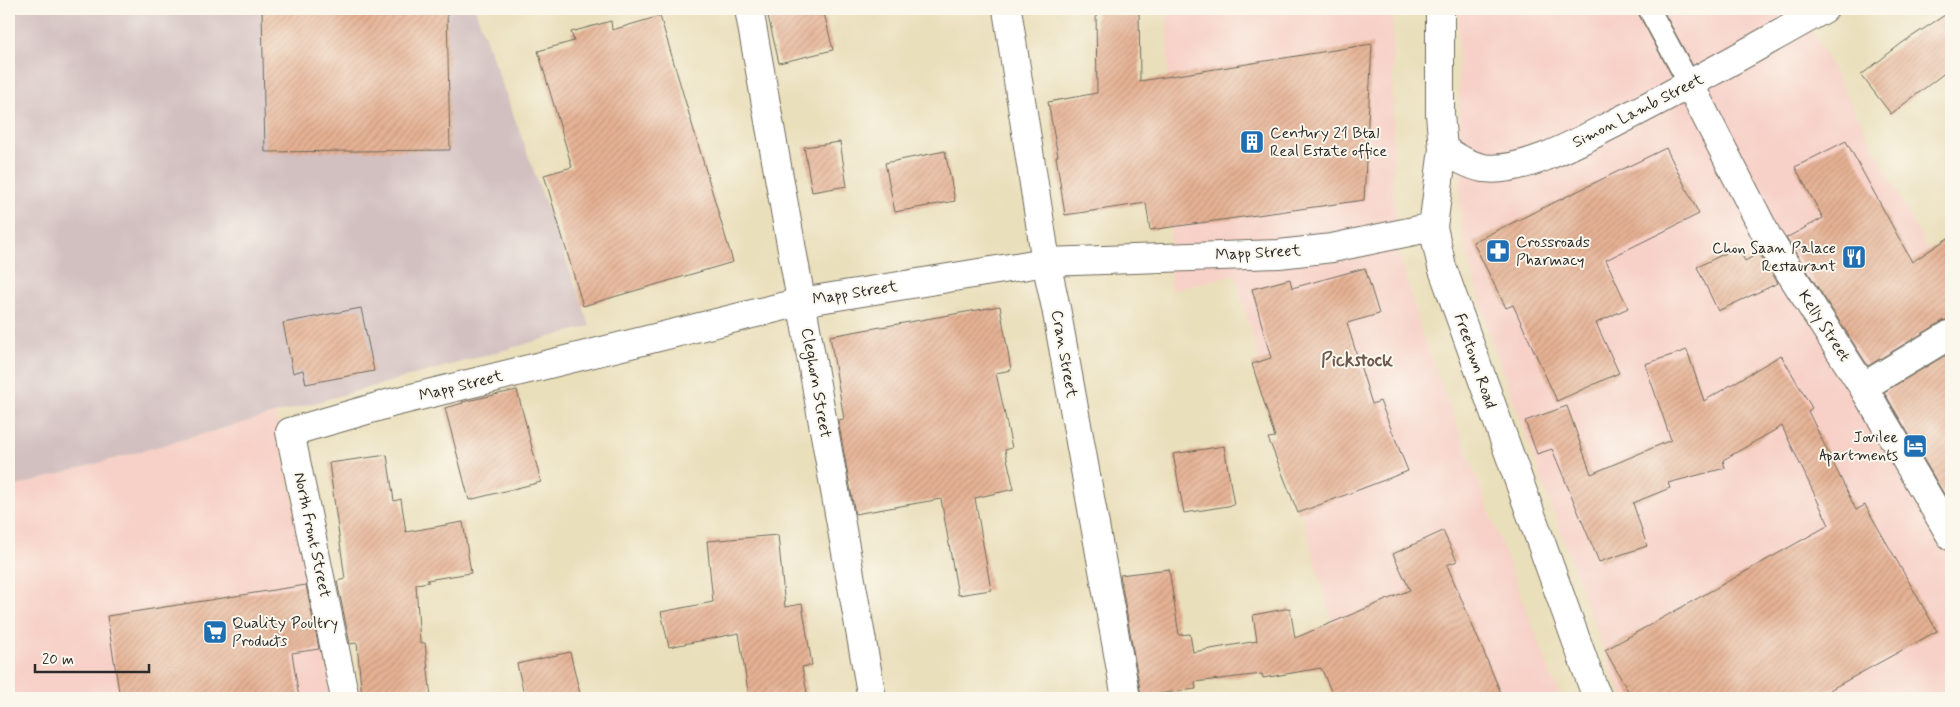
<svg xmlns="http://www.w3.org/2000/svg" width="1960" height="707" viewBox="0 0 1960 707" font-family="Mynerve,sans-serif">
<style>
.built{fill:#f7d1c8}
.industrial{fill:#d2bfc0}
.building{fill:url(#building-hatch)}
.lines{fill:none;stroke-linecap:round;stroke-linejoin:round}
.lane-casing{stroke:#6e6a5d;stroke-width:24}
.street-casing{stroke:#6e6a5d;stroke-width:30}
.secondary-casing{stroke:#6e6a5d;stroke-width:30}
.lane{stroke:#fff;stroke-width:21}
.street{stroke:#fff;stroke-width:28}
.secondary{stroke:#fff;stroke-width:28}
.labels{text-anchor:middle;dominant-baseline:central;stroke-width:4;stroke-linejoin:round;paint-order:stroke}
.street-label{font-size:16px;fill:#2b2b2b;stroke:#fbf7ec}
.poi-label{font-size:16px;fill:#2b2b2b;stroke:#fbf7ec;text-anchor:start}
.quarter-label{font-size:19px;font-weight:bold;fill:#6c5a4f;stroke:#fbf7ec}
</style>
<defs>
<pattern id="building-hatch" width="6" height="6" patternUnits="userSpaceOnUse" patternTransform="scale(1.25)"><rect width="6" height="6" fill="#e5b193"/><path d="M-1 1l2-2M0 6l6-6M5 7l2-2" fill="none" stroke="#c5987f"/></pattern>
</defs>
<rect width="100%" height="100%" fill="#fbf7ec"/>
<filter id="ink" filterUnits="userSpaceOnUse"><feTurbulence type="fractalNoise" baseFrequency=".02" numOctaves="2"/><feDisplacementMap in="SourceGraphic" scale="10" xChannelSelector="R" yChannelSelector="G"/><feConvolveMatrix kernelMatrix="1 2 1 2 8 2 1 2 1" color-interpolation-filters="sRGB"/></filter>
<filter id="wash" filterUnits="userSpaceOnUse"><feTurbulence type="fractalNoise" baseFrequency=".0096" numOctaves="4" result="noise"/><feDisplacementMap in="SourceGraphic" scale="20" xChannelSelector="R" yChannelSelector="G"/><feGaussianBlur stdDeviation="1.12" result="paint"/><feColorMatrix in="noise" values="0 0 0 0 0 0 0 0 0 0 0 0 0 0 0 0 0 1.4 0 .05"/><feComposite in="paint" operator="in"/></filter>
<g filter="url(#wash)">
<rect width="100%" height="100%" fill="#eadfbb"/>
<path class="built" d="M 1167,9 L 1393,9 L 1393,185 L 1397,245 L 1420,328 L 1553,680 L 1563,698 L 1353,698 L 1235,274 L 1171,291 Z
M 1458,9 L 1801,9 L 1951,294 L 1951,518 L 1938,526 L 1951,551 L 1951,698 L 1625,698 L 1612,674 L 1490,336 L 1461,232 Z
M 275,414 L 333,698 L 9,698 L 9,488 Z"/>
<path class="industrial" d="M 9,9 L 475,9 L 590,326 L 9,488 Z"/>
<g id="blocks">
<path class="building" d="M 296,9 L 447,10 L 450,150 L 265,152 L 262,11 L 296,11 Z
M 799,9 L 823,9 L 833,50 L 779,63 L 768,16 Z
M 1096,9 L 1139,9 L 1140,81 L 1372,44 L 1364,200 L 1150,230 L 1146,203 L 1065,215 L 1056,156 L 1058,156 L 1048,102 L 1097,93 Z
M 1951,11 L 1951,68 L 1891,114 L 1861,75 L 1902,43 Z
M 660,16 L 733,262 L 583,306 L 544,175 L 572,167 L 538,51 L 574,41 L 571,32 L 611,21 L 612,30 Z
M 1846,141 L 1912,262 L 1951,236 L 1951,318 L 1943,321 L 1868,366 L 1786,238 L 1823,218 L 1795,167 Z
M 840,142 L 847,186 L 812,192 L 804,147 Z
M 1666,148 L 1699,214 L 1606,260 L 1628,308 L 1596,323 L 1619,373 L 1557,401 L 1513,305 L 1506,308 L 1473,242 Z
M 945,151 L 955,201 L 895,212 L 885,163 Z
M 1738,247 L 1745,261 L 1759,253 L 1778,283 L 1718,311 L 1697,267 Z
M 1365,268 L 1379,314 L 1347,323 L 1372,404 L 1380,401 L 1408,471 L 1298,513 L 1268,438 L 1275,437 L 1252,364 L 1271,358 L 1252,289 L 1290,279 L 1292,288 Z
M 1000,306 L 1011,370 L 996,373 L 1012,448 L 1005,450 L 1014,489 L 975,498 L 991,590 L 958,595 L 941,499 L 855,514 L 838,420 L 844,419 L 830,336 Z
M 361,308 L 374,371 L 306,384 L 303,370 L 293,373 L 283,323 Z
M 1687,350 L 1704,401 L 1781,355 L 1812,408 L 1808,411 L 1856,510 L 1865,505 L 1937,631 L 1815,698 L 1632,698 L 1605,650 L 1829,525 L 1782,426 L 1723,460 L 1725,468 L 1668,483 L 1670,488 L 1633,503 L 1647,546 L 1599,562 L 1552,449 L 1537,454 L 1525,421 L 1567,406 L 1591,474 L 1671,440 L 1645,364 Z
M 1951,352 L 1951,506 L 1884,392 Z
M 517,390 L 541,482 L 469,500 L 445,408 L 463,403 L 462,402 Z
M 1224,446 L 1234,505 L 1184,513 L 1173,454 Z
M 387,455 L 394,501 L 401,499 L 406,532 L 463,522 L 471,573 L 427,580 L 429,582 L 416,584 L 420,643 L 425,643 L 431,698 L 362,698 L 357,643 L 350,644 L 337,581 L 345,579 L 329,463 Z
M 1443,531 L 1457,561 L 1447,565 L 1503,698 L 1334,698 L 1321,668 L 1263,678 L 1262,674 L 1195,682 L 1196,689 L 1141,696 L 1120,575 L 1169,569 L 1179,635 L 1190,634 L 1193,652 L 1257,641 L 1253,615 L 1290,608 L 1295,638 L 1410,590 L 1393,554 Z
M 778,535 L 785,607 L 802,604 L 812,665 L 802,667 L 808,698 L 749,698 L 739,633 L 669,647 L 661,612 L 713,602 L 707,541 Z
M 306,585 L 319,649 L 292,653 L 299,698 L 120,698 L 107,616 Z
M 570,652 L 581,698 L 525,698 L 517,664 Z"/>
</g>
</g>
<g filter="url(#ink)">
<use href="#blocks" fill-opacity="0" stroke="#6e6a5d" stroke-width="1"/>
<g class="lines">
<defs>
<path id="lane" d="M 1649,9 L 1690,85"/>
<path id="street" d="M 749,9 L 872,698
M 1007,9 L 1046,262 L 1056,308 L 1126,698
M 1690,85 L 1768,238 L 1863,387 L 1951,536
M 1443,149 C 1456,157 1468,165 1483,168 C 1525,174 1585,138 1621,120 C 1690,85 1757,47 1824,9
M 1863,387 L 1951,334"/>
<path id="secondary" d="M 1440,9 L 1440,114 L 1443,149 L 1433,227 L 1442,267 L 1593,687 L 1598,698
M 345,698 L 290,432 L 391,403 L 801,302 L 1046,262 L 1279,254 L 1332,248 L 1433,227"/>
</defs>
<use href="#lane" class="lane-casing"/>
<use href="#street" class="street-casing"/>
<use href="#secondary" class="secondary-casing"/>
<use href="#lane" class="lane"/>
<use href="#street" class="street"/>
<use href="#secondary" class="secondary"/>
</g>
</g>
<defs>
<symbol id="building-square" viewBox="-11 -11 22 22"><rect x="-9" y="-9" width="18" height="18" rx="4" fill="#1f6fb2" stroke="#fbf7ec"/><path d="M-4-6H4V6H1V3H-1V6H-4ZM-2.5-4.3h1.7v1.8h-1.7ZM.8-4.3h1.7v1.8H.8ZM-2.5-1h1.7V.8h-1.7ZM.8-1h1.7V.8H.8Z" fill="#fff"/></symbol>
<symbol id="pharmacy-square" viewBox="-11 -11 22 22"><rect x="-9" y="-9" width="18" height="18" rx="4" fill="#1f6fb2" stroke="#fbf7ec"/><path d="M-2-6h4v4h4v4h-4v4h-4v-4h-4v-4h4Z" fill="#fff"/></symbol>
<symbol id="restaurant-square" viewBox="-11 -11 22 22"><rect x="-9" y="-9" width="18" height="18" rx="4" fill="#1f6fb2" stroke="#fbf7ec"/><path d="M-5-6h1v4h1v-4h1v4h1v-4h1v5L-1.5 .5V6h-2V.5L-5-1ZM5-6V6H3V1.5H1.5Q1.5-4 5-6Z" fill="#fff"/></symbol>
<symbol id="hotel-square" viewBox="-11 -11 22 22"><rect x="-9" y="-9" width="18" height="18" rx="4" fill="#1f6fb2" stroke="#fbf7ec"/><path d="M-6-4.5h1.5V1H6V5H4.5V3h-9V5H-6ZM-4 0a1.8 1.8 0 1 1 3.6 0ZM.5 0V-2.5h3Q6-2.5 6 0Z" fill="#fff"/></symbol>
<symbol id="supermarket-square" viewBox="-11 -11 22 22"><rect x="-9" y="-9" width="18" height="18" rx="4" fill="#1f6fb2" stroke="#fbf7ec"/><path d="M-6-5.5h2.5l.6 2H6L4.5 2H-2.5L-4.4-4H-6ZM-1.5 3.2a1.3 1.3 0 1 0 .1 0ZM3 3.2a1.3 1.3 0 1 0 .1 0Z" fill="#fff"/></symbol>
</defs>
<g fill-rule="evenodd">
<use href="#building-square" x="1238" y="128" width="28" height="28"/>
<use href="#pharmacy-square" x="1484" y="237" width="28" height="28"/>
<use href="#restaurant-square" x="1840" y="243" width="28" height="28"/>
<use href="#hotel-square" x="1901" y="432" width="28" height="28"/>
<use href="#supermarket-square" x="201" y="618" width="28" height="28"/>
</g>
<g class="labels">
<g class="street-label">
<text transform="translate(1638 111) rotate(-27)">Simon Lamb Street</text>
<text transform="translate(1258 253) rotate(-3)">Mapp Street</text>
<text transform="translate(855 293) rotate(-9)">Mapp Street</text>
<text transform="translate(1824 326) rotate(57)">Kelly Street</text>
<text transform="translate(1064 354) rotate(80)">Cran Street</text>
<text transform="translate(1475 361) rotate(71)">Freetown Road</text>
<text transform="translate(816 383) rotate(80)">Cleghorn Street</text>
<text transform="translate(461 386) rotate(-14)">Mapp Street</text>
<text transform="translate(312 535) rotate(78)">North Front Street</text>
</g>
<g class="poi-label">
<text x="1270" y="133">Century 21 Btal<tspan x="1270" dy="18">Real Estate office</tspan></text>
<text x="1516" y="242">Crossroads<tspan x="1516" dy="18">Pharmacy</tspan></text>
<text x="1836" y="248" text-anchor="end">Chon Saan Palace<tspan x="1836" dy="18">Restaurant</tspan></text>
<text x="1898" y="437" text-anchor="end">Jovilee<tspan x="1898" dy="18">Apartments</tspan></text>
<text x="232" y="623">Quality Poultry<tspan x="232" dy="18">Products</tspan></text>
</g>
<g class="quarter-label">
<text x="1357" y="360">Pickstock</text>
</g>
</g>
<rect width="1960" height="707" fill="none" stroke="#fbf7ec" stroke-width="30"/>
<path d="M35 664v8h114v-8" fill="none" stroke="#2b2b2b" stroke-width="2.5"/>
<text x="42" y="664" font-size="15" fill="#2b2b2b" stroke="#fbf7ec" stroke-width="4" paint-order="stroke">20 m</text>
</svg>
